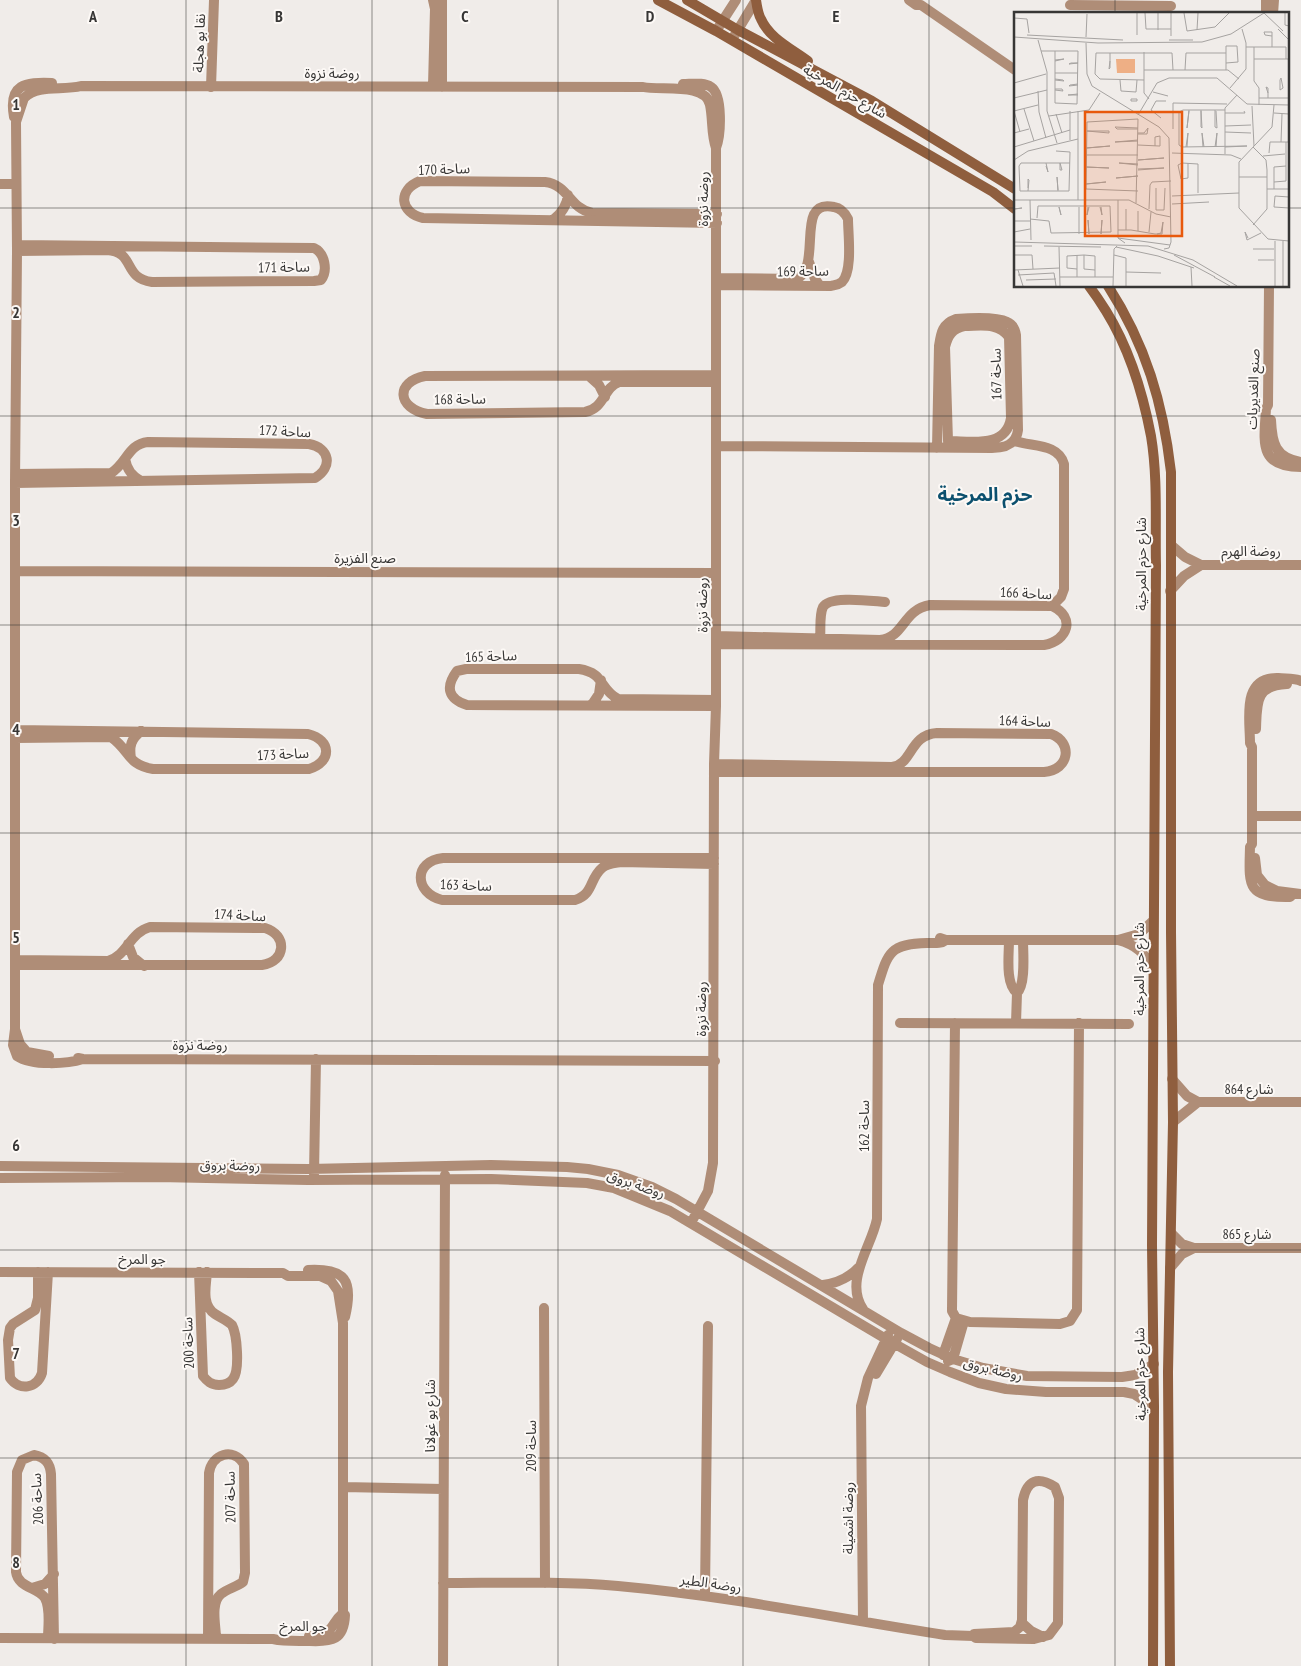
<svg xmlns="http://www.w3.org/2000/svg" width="1301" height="1666" viewBox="0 0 1301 1666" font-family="'PT Sans Narrow','Noto Sans Arabic',sans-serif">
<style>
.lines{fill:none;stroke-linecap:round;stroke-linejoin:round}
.street{stroke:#af8d77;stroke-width:10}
.secondary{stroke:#8f5e3e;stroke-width:10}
.grid{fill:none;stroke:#373635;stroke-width:1;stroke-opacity:0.55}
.labels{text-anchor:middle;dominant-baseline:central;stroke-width:4;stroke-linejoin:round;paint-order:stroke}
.street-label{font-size:14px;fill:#373635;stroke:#fdf9f6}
.district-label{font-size:19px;font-weight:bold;fill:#0c506e;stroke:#fdf9f6}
.inset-road{fill:none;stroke:#a6a3a1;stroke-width:1}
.view{fill:#e8590c;fill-opacity:0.15;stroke:#e8590c;stroke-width:2.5}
.inset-edge{fill:none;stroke:#373635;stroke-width:2.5}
.grid-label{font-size:16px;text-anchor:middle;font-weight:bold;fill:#373635;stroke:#fdf9f6;stroke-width:4;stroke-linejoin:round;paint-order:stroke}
</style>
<rect width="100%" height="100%" fill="#f0ece9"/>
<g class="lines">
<path class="street" d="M 433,0 L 435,9 L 433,86
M 442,0 L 442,87
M 909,0 L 916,5 L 921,5 L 1015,70
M 1070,5 L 1171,6
M 1266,14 L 1266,0
M 1273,14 L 1274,0
M 718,28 L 736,0
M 733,38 L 756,0
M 683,84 C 692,84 704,82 711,87 C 723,95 721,135 716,148 L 716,706 L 714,764 L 713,1163 L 708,1191 L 691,1223
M 211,87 L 214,0
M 14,117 C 8,84 25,82 52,83
M 0,184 L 16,184
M 717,214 L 592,213 C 569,208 569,185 545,182 L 420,181 C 397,190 400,213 423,218 L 717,223
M 553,220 C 562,213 567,206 568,195
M 17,245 L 314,248 C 325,253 328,271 321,280 L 314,281 L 152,282 C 122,278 136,252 107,250 L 17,251
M 809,262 L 815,279 L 820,286
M 716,285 L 831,286 C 835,285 838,285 842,282 C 853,271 848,234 848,219 C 845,213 841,208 834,207 C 794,198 823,265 797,279 L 716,278
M 1269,286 L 1268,405 L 1266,409 C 1264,442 1258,467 1301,467
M 965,326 C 981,326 998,322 1009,337 L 1011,418 C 1006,449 971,441 948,441 L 945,347 C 948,335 952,329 965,326 Z
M 716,375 L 425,376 C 395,382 397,408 427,414 L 585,412 C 605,408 603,388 619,382 L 716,382
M 589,376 L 599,385 L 605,397
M 1271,420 C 1272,443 1275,458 1301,462
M 1015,441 C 1032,447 1058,443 1064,464 L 1064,589 L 1061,597 L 1052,606
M 716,446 L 992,448 C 1005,448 1016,445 1018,430 L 1016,335 C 1015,329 1012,324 1007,322 C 996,316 969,318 956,319 C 942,324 941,333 939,346 L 937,448
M 125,459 C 127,470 132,476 141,481
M 15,483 L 315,478 C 333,467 330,448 309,444 L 148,442 C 128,444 127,463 111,473 L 15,474
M 1171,545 L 1185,557 L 1201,565
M 15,571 L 715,573
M 1170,591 L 1184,576 L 1201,565 L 1301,565
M 716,636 L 880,640 C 905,637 902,610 930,605 L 1052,606 C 1076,617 1068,641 1044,645 L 716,644
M 820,639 C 821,630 819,615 823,607 C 830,595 871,601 885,602
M 716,700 L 618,699 C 599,689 605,673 579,669 L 466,669 L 457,671 C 445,687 448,699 467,705 L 716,706
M 591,706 L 599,694 L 601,680
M 1256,729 C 1257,703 1255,685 1287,684
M 15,730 L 308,734 C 332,740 332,762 309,769 L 153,769 C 127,765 130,750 111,737 L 15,738
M 131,758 C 129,746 131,739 141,731
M 714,764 L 892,767 C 913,764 909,735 937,733 L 1051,734 C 1073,742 1070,770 1044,772 L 714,772
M 1253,816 L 1301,816
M 714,858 L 443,858 C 413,861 414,893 442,900 L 575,900 C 594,894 589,879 602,868 C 607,863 615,863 621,862 L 714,864
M 1255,858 L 1257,875 L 1265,885 L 1277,891 L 1301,894
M 1293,894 L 1290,897 C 1246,898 1249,885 1250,847 L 1252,844 L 1252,747 L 1250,743 C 1250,719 1241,677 1278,678 C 1286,679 1295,678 1301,681
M 940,938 L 946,940 L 1118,940 C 1136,945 1145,953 1153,969
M 1009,940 C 1009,955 1005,984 1017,993
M 1118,940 L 1139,934 L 1153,921
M 128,944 L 133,957 L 144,966
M 15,960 L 108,961 C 128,955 129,933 150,927 L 265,928 C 288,935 286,962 262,965 L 15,965
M 900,1023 L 1129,1024
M 955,1023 L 952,1311 L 956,1318 L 970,1322 L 1060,1324 L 1070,1321 L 1077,1310 L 1079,1023
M 1016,1023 L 1017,993 C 1026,985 1023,952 1023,940
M 15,1029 L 20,1044 L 27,1052 L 49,1056
M 78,1058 L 83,1059 L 715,1061
M 83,1059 C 67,1064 32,1066 17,1056 L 13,1045 L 15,1029 L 15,483 L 17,251 L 16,122 L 24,98 C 39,84 62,91 81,86 L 643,87 C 660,91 706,82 710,105 C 713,119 711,134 716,148
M 1172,1079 L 1187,1096 L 1198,1102 L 1301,1102
M 1173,1122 L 1198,1102
M 0,1166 L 309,1169 L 491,1165 L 567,1167 L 588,1169 L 618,1175 L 652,1187 L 676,1199 L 901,1333 L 929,1348 L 953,1359 L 983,1368 L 1027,1376 L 1122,1377 L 1135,1375 L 1154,1364
M 314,1174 L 316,1059
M 0,1178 L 158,1177 L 308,1180 L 491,1179 L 587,1183 L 614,1188 L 670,1211 L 886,1339 L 927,1362 L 950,1372 L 979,1383 L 1006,1389 L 1046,1392 L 1124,1392 L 1134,1394 L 1154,1407
M 1171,1233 L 1182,1244 L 1194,1248 L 1301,1248
M 1170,1268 L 1182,1254 L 1194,1248
M 308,1270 C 345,1268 354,1280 345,1317
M 0,1272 L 283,1273 L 288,1276 L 320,1276 L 331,1281 L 338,1291 L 343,1323 L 343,1613 L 345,1615 C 344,1640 332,1642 310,1641 C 299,1641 288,1641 278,1640 L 273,1639 L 0,1638
M 38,1272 L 38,1298 L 35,1310 L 13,1324 L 10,1328 L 8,1340 L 10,1378 C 19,1391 37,1389 42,1373 L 48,1272
M 199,1272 L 203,1376 C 207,1381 211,1385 219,1385 C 224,1385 230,1383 233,1379 C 240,1370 237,1334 232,1325 C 227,1320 221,1318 215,1314 C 201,1305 206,1286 207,1272
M 823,1285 C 838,1283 849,1278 859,1267
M 544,1308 L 545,1583
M 863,1309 C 844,1281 871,1248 877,1219 L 878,985 C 888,952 890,944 927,943 C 934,943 941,944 946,940
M 943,1355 L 956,1318
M 948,1361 L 953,1359 L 964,1321
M 876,1374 L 897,1339
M 343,1487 L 443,1489
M 443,1583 C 501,1583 560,1581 618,1586 C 728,1596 836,1618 945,1635 L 973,1636 L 974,1634 L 1014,1632 L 1020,1627 L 1022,1620 L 1023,1500 C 1027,1480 1038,1476 1055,1487 L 1059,1498 L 1058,1623 L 1049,1635 L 1034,1639 L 976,1638 L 973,1636
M 32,1588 L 45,1584 L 54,1574
M 705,1595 L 708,1326
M 863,1621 L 861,1406 L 868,1378 L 888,1335
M 1022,1623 L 1031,1631 L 1043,1637
M 309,1636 C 335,1636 329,1625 343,1613
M 48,1638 C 48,1627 51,1609 45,1598 C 38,1587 18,1588 16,1572 L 17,1472 L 22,1460 L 34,1455 C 45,1457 50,1463 51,1474 L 54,1639
M 208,1638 L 209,1473 C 212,1454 233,1447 244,1464 L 245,1573 L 243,1582 C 236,1587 227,1589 221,1594 C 210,1603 216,1626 216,1638
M 443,1666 L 445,1175"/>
<path class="secondary" d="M 658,0 L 716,31 L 993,192 L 1015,209
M 687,0 L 738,30 L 872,101 L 1015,189
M 756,0 C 757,7 758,14 761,19 C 769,38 792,49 808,61
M 1089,286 C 1095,294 1101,303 1106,311 C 1129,348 1143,394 1151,436 C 1158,478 1155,523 1156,565 L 1152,1245 L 1154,1407 L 1153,1666
M 1108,286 C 1146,345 1163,403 1171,472 L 1171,932 L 1173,1122 L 1168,1372 L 1170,1666"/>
</g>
<path class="grid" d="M 186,0 L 186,1666M 372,0 L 372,1666M 558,0 L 558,1666M 743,0 L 743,1666M 929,0 L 929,1666M 1115,0 L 1115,14M 0,208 L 1015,208M 1287,208 L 1301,208M 1115,286 L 1115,1666M 0,416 L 1301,416M 0,625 L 1301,625M 0,833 L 1301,833M 0,1041 L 1301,1041M 0,1250 L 1301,1250M 0,1458 L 1301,1458"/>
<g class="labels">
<g class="street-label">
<text transform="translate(199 43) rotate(-88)">نقا بو هجلة</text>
<text x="332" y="73">روضة نزوة</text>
<text transform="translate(845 91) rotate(30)">شارع حزم المرخية</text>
<text transform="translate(444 169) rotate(-2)">ساحة 170</text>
<text transform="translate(703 199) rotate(-90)">روضة نزوة</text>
<text transform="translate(284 267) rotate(-1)">ساحة 171</text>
<text transform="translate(803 271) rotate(-1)">ساحة 169</text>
<text transform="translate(996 374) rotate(-91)">ساحة 167</text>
<text transform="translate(1253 389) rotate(-88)">صنع الغديريات</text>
<text transform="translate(460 399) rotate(-1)">ساحة 168</text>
<text transform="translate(285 431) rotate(3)">ساحة 172</text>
<text x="1251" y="551">روضة الهرم</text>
<text x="365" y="558">صنع الفزيرة</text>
<text transform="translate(1141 564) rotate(-90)">شارع حزم المرخية</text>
<text transform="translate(1026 593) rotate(3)">ساحة 166</text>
<text transform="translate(702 605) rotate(-91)">روضة نزوة</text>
<text transform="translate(491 656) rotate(-2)">ساحة 165</text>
<text transform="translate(1025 721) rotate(2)">ساحة 164</text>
<text transform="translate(283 754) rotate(-3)">ساحة 173</text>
<text transform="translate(466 885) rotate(2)">ساحة 163</text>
<text transform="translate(240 915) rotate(3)">ساحة 174</text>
<text transform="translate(1139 969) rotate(-90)">شارع حزم المرخية</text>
<text transform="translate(701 1009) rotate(-90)">روضة نزوة</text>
<text x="200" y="1045">روضة نزوة</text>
<text x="1249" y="1089">شارع 864</text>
<text transform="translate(864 1126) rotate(-90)">ساحة 162</text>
<text transform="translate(230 1165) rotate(1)">روضة بروق</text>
<text transform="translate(636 1184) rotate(19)">روضة بروق</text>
<text x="1247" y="1234">شارع 865</text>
<text x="142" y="1259">جو المرخ</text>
<text transform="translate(188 1343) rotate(-92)">ساحة 200</text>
<text transform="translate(993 1369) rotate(13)">روضة بروق</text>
<text transform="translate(1140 1374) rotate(-91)">شارع حزم المرخية</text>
<text transform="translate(430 1416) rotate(-90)">شارع بو غولانا</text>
<text transform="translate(531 1446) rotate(-90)">ساحة 209</text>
<text transform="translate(230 1497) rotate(-91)">ساحة 207</text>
<text transform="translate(37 1499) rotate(-93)">ساحة 206</text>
<text transform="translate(848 1518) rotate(-90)">روضة اشميلة</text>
<text transform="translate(711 1583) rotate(8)">روضة الطير</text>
<text x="303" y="1626">جو المرخ</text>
</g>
<g class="district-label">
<text x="985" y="494">حزم المرخية</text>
</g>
</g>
<g transform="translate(1014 12)">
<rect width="275" height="275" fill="#f0ece9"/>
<path d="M 102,47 L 121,47 L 121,61 L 103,61 Z" fill="#eeaf85"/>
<path class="inset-road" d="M 131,1 L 132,17 L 157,17M 144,1 L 144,18M 157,1 L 157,24M 170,1 L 173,19 L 201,15 L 215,1M 250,1 L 269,19M 271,1 L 271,13 L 275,14M 0,6 L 13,7 L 15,21M 264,17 L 275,28M 183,18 L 184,1M 13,23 L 109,28M 123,23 L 123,1M 258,24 L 251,23 L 250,20 L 258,20 L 258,35M 0,25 L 84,31 L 188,30 L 217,22 L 250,1M 72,25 L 73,2M 24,28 L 33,60 L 33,99 L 43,131M 155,28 L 179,28M 72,31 L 73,62 L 78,74 L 145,115 L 155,126 L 157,230 L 155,236 L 150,237M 232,35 L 272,35 L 272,47M 240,35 L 240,69 L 245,76 L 245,93M 27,39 L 64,39 L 63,92 L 41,91 L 41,39M 130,40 L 130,81 L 135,87M 96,41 L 96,56 L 95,57 L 96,49M 240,47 L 275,47M 41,48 L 50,47 L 41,49M 64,51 L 57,51 L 55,52 L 64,51M 212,51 L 224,50 L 223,34 L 212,34 L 212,58M 130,58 L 214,58 L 225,67M 171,58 L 172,41 L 212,41M 41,61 L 64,61M 267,66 L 269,76 L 266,78 L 266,68 ZM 41,67 L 49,68 L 50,69 L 41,68M 106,68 L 107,79 L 122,80 L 123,68M 130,68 L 86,67 L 81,62 L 82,41 L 158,41 L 159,58M 0,71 L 32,62M 64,72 L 56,73 L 55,74 L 64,73M 216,76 L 232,57 L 232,31 L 228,17M 41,77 L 48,77 L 49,79 L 41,78M 24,79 L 25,100 L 32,126M 139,80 L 154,84M 64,83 L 54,83 L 64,82M 0,86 L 33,78M 245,86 L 275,86M 254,86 L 254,76 L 252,75 L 254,81M 117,87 L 123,87 L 123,89 L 117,89 ZM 260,93 L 258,115 L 225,150 L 225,196 L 254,227 L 275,229M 238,94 L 240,134M 10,97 L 20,129M 169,98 L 211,98M 175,98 L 173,116 L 175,99M 187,98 L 187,115 L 188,116 L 187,99M 201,98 L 201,115 L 203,116 L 202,99M 0,99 L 24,93M 0,99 L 6,120M 211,101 L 231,101 L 230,99M 260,101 L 275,102M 42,102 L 48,121M 124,103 L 143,71 L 155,66 L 203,66 L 233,92 L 275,93M 35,104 L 75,98 L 86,81M 147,106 L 137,98 L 142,89 L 152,89M 73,110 L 124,107 L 122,191M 211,114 L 237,113M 124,117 L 103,117 L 101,115 L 124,116M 159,117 L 159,91 L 213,92M 73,119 L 95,119 L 95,121 L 73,119M 211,120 L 237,121M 0,121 L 15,117M 124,122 L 133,122 L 134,116 L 130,121 L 124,121M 56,128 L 56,99M 124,129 L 101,130 L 124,128M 267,130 L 268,102M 124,133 L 145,134 L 146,134 L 146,124 L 141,125 L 141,134M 0,135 L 56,118M 168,135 L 233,134 L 211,135M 168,135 L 165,133 L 165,100 L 169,98M 172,135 L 174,121 L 173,135M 189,135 L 188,121 L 190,135M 201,135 L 203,121 L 202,135M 72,136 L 96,134 L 73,136M 158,141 L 217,143 L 227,147M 255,141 L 256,130 L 275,130M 211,142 L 211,96 L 223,83M 72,143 L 124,143M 249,144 L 271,142M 0,148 L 14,139 L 64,127M 124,148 L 150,146 L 124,148M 46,151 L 46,158 L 48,158 L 46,151M 168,151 L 184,152 L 184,181M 124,152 L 105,151 L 124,153M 5,154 L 6,179 L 55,179 L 56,140 L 42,139M 5,154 L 7,151 L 56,151M 32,154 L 34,160 L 32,151M 72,155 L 95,156 L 72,155M 124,157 L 150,156 L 124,158M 124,164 L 102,166 L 124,164M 225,165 L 253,165M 167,167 L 174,166 L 174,151M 167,167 L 164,153 L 168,151M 260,170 L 272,169 L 272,130M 72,172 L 92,170 L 72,172M 136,173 L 138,170 L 157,169M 142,176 L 142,198 L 150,198 L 151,176M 72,177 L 73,110M 72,177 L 124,179M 253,177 L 275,177M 260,177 L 260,155 L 272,154M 44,178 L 43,165 L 44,179M 14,179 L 15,168 L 14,167 L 14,176M 158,184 L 225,181M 275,185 L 261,184 L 260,195 L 275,196M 0,188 L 115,188 L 142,202 L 157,205M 16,188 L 17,228M 64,188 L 64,99M 104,188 L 104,226 L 111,231M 158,192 L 195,190M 45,195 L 47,203 L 45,195M 74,195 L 73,203 L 75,195M 86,195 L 88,203 L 87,195M 0,197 L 8,196 L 0,197M 112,197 L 112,218M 135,197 L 136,173M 23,206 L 24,194 L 96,194 L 97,220M 16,207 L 35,209M 0,209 L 16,209M 35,209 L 37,221 L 97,220M 239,213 L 253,197 L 253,158 L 252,148 L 239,135M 104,218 L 117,218 L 141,222 L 148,222 L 149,210 L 147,221 L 143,222M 124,219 L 124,199M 0,220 L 16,217M 135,220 L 137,200M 65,222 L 65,195M 75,222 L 74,208 L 75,222M 87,222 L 88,208 L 87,222M 104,226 L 156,233M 234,226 L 231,220 L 233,228 L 247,221M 261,229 L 261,274M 269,229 L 269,274M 0,230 L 134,234 L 179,248 L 223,274M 0,234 L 18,234M 30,234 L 87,235M 45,235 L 46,274M 102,235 L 144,244 L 180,256M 239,237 L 260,237M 0,243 L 18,243 L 19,257M 63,243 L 63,265M 100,243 L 112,246 L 112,274M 160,243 L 201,265M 244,248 L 260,248M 177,255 L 178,274M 63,257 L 53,256 L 53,244 L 70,243M 0,258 L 46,256M 4,258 L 9,274M 112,260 L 147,261M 4,263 L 40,261 L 42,274M 46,265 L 99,265M 81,265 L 81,244 L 70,243 L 70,257 L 81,258M 200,265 L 216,274M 12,268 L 42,267M 99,274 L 100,237 L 103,234"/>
<path class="view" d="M 71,100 L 168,100 L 168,224 L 71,224 Z"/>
<rect width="275" height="275" class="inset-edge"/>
</g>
<g class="grid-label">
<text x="93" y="22">A</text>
<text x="279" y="22">B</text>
<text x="465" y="22">C</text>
<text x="650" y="22">D</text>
<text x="836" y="22">E</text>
<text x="16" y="110">1</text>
<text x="16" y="318">2</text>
<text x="16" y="526">3</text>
<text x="16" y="735">4</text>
<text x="16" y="943">5</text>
<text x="16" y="1151">6</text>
<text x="16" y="1359">7</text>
<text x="16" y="1568">8</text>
</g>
</svg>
